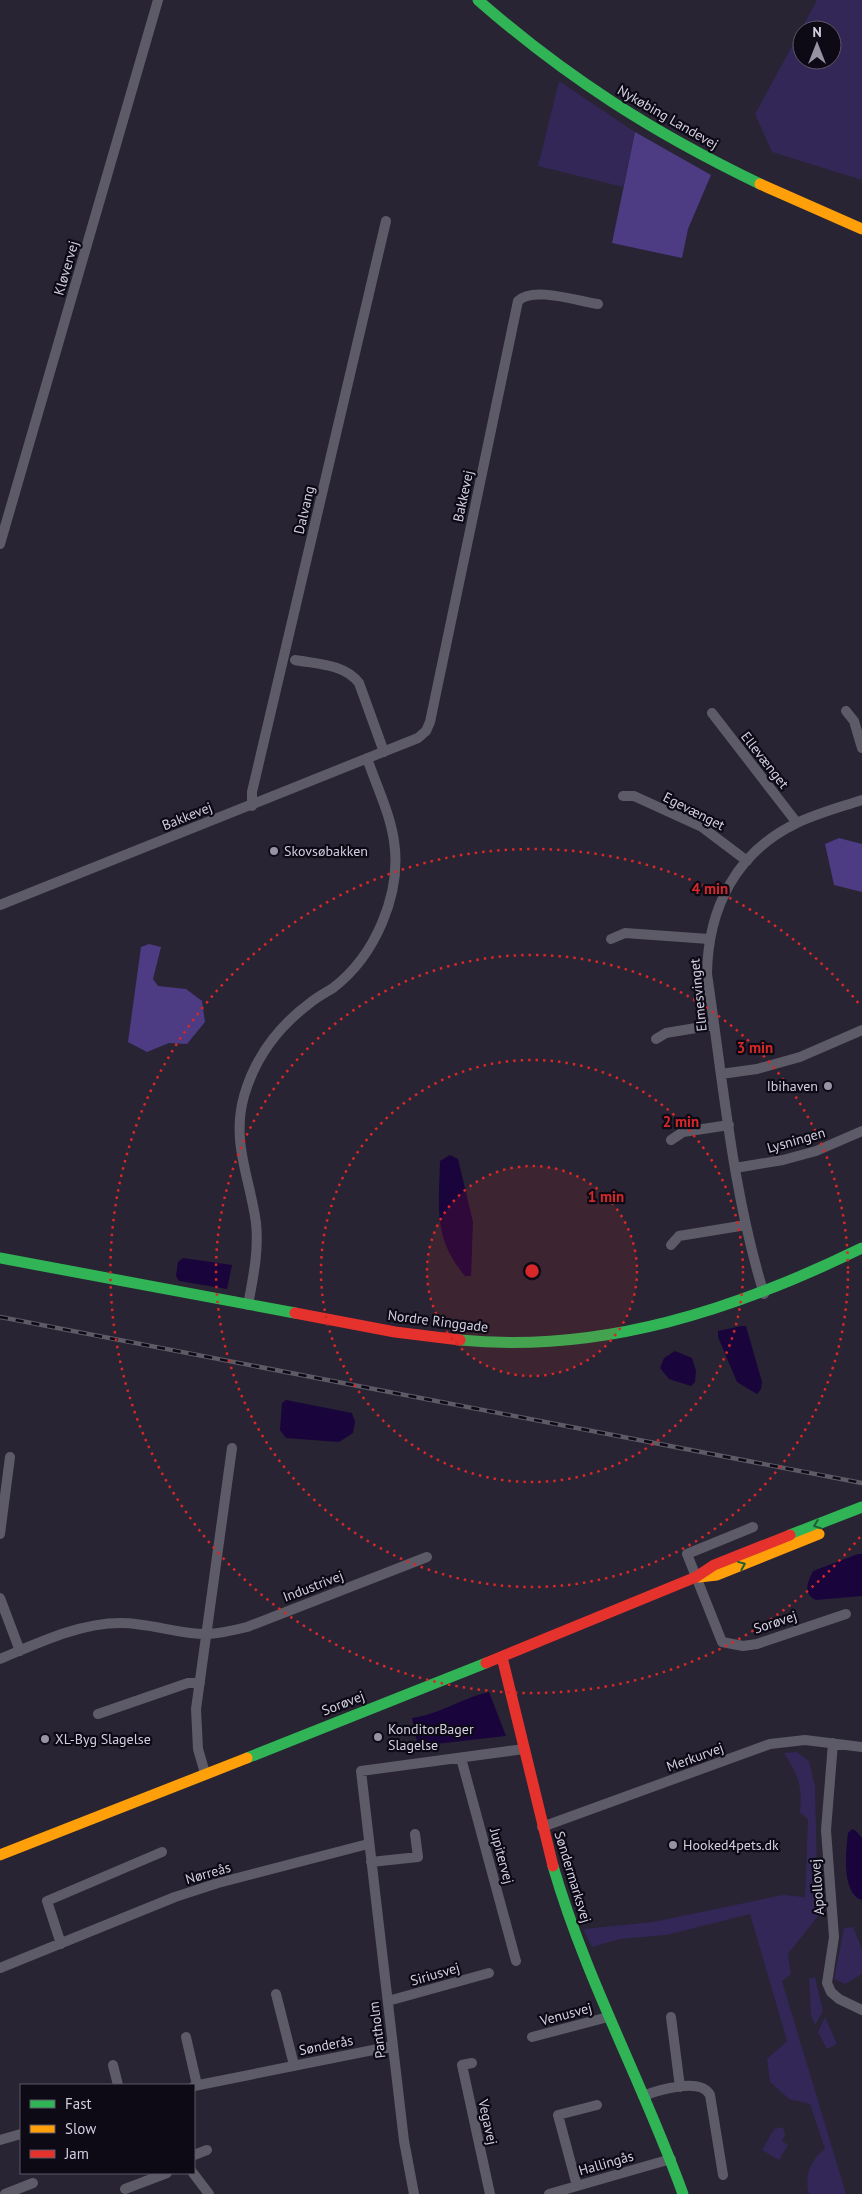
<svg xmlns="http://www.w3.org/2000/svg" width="862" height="2194" viewBox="0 0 862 2194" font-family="'PT Sans',sans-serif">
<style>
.green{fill:#322756;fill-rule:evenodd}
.forest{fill:#4d3b83}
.water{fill:#19053c}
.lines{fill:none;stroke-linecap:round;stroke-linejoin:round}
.street{stroke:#5e5b68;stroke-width:10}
.fast{stroke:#30b455;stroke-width:11}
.slow{stroke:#ff9f0a;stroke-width:11}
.jam{stroke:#e5322d;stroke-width:11}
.rail-casing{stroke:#5e5b67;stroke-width:4.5}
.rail{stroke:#0d0a16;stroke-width:2.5;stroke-dasharray:8;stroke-linecap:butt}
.oneway{stroke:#1e5f36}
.ring{fill:none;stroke:#d62828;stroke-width:2.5;stroke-dasharray:2.5 5}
.poi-dot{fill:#9693a4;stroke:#0d0a16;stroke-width:2}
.labels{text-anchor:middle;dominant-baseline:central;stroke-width:4.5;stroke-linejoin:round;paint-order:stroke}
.street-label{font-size:14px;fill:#d2cfe1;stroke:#0d0a16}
.poi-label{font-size:14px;fill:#d2cfe1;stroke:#0d0a16;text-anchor:start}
.centre{fill:#d62828;stroke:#0d0a16;stroke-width:2.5}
.ring-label{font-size:15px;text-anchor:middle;font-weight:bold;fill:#d62828;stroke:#0d0a16;stroke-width:4.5;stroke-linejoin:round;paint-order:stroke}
</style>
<rect width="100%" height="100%" fill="#282433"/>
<path class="green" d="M 817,0 L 862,0 L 862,180 L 772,152 L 755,114 ZM 802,30 L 832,30 L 832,60 L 802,60 Z
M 559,81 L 635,132 L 623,187 L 538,166 Z
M 797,1752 L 809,1761 L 815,1786 L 818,1916 L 788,1954 L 791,1974 L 782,1981 L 846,2194 L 809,2194 C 804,2176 810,2160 825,2149 L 810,2104 L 789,2099 L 770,2082 L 767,2059 L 787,2041 L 750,1914 L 666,1935 L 620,1939 L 592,1947 L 583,1929 L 653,1922 L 783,1895 L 805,1897 L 808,1819 L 800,1813 C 802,1784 799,1777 784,1753 Z
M 853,1927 L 862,1949 L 862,1974 L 845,1984 L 834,1979 L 844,1928 Z
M 815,1977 L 823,2011 L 815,2025 L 811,2015 L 809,1979 Z
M 825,2017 L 837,2044 L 827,2049 L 818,2032 Z
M 783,2127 L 785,2135 L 782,2141 L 788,2145 L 779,2160 L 762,2150 L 774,2129 Z"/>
<path class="forest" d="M 635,132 L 711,175 L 688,229 L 682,258 L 612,243 Z
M 839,838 L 862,844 L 862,892 L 834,885 L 825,844 Z
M 149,944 L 161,947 L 153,979 L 158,986 L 186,989 L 202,1001 L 205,1022 L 187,1044 L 169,1043 L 147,1052 L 128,1042 L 141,947 Z"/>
<path class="water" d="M 450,1155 L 458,1159 L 473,1222 L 471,1276 L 465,1276 C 433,1238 439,1208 440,1161 Z
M 183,1258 L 232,1265 L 227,1289 L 179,1281 L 176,1276 L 178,1262 Z
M 741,1326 L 746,1326 L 762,1382 L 761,1389 L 757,1394 L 737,1382 L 718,1337 L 718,1331 Z
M 675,1351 L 692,1358 L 696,1371 L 695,1382 L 691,1386 L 669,1379 L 660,1368 L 664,1358 Z
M 286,1400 L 352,1413 L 355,1422 L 353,1433 L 339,1442 L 286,1438 L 280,1430 L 282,1403 Z
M 858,1554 L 862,1554 L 862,1596 L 816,1600 C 802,1593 808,1582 813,1571 Z
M 489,1692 L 506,1736 L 418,1746 L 412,1718 C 438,1715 462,1698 489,1692 Z
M 852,1829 L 856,1831 L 862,1838 L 862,1900 C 841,1893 846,1851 848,1833 Z"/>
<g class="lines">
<path class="street" d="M 0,544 L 158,0
M 295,660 C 317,664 345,664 359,683 L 384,752
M 846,711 L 854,721 L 862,748
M 712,713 L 797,823
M 623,796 L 634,796 L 702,827 L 747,861
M 252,806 L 252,792 L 386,221
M 0,905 L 418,738 L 426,731 L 430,722 L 518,301 C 533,286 577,301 598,304
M 611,939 L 625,933 L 709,939
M 656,1039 L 666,1033 L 714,1025
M 721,1074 L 757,1069 L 800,1057 L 862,1030
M 671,1140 L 683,1132 L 729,1125
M 735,1168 L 783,1160 L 816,1151 L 862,1131
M 671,1245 L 679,1236 L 746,1225
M 764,1294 C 732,1190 723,1081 707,974 C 708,908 736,852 797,823 C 818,813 841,807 862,800
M 248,1305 C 253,1278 259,1251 256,1223 C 250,1178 231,1142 244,1096 C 255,1058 279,1026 310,1003 C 317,997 325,993 333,988 C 375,956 402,894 394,841 C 390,813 376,785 367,758
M 753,1527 L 687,1554 L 722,1642 L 743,1646 L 757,1644 L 846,1614
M 0,1534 L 10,1457
M 0,1598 L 20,1651
M 0,1659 C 38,1643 79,1623 121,1623 C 151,1623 180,1635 209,1634 C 222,1633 235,1630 247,1627 L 427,1557
M 98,1714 L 188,1683 L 200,1683
M 833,1743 L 826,1830 L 834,1937 L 827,1983 L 831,1992 L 839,1999 L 862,2010
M 461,1758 L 516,1961
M 205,1773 L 198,1749 L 196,1709 L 232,1448
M 542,1827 L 770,1744 L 805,1740 L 862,1747
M 371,1862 L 418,1857 L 415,1834
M 61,1944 L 47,1901 L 162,1852
M 0,1968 L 175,1897 L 218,1883 L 368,1844
M 276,1994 L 294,2065
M 388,2001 L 489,1973
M 671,2017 L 680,2087
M 186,2037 L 197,2085
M 532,2037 L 608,2017
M 472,2063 L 462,2065 L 490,2194
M 113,2065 L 118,2085
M 194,2086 L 393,2046
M 643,2096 C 658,2090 701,2077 710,2095 L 723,2175
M 0,2140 L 21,2134
M 194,2155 L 207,2150
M 193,2173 L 209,2194
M 577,2186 L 558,2115 L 597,2105
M 125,2189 L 167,2173
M 5,2194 L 33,2183
M 414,2194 L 404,2141 L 361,1771 L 524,1749
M 549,2194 L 671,2159"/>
<path class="fast" d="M 478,0 C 567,78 654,133 760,184
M 0,1258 L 295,1313
M 460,1340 C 602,1354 737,1309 862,1248
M 790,1535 L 862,1507
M 247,1758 L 486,1663
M 553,1866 C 586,1980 643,2083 683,2194"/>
<path class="slow" d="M 760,184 L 862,229
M 699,1577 L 717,1575 L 819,1534
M 0,1855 L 247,1758"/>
<path class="jam" d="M 295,1313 L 395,1332 L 460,1340
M 502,1657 L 553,1866
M 486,1663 L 696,1577 L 714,1565 L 790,1535"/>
<defs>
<path id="rail" d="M 0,1317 L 862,1483"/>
</defs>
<use href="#rail" class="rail-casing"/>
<use href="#rail" class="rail"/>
</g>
<defs><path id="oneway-chevron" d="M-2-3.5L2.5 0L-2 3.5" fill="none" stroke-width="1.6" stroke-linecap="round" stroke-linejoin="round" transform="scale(1.25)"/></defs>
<g class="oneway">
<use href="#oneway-chevron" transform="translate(817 1525) rotate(159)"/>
<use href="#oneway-chevron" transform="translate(742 1565) rotate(-22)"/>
</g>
<circle cx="532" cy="1271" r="105" fill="#d62828" fill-opacity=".12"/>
<g class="ring">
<circle cx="532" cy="1271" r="105"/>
<circle cx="532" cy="1271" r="211"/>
<circle cx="532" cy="1271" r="316"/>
<path d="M860 1537A422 422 0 1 1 860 1005"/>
</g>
<g class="poi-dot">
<circle cx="274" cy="851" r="5"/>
<circle cx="828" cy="1086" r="5"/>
<circle cx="378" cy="1737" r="5"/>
<circle cx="45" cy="1739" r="5"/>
<circle cx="673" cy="1845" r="5"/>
</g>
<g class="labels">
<g class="street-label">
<text transform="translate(668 117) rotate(30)">Nykøbing Landevej</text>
<text transform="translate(66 268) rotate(-74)">Kløvervej</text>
<text transform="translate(463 496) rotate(-78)">Bakkevej</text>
<text transform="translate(304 510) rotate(-77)">Dalvang</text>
<text transform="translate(765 760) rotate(52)">Ellevænget</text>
<text transform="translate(694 811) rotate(27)">Egevænget</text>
<text transform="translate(187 816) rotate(-22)">Bakkevej</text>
<text transform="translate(698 995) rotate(-96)">Elmesvinget</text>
<text transform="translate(796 1140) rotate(-16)">Lysningen</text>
<text transform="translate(438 1321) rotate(7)">Nordre Ringgade</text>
<text transform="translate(313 1586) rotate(-21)">Industrivej</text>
<text transform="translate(775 1622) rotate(-18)">Sorøvej</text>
<text transform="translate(343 1703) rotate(-21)">Sorøvej</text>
<text transform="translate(695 1757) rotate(-20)">Merkurvej</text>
<text transform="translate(502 1856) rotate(75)">Jupitervej</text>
<text transform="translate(208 1873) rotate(-16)">Nørreås</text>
<text transform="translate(573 1877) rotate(73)">Søndermarksvej</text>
<text transform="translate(817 1887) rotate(-94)">Apollovej</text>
<text transform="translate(435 1974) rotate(-16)">Siriusvej</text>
<text transform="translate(566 2014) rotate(-15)">Venusvej</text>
<text transform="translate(377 2030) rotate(-97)">Pantholm</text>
<text transform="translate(326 2045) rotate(-11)">Sønderås</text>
<text transform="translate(488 2122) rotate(78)">Vegavej</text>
<text transform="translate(606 2163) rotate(-16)">Hallingås</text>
</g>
<g class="poi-label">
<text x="284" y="851">Skovsøbakken</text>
<text x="818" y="1086" text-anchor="end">Ibihaven</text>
<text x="388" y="1729">KonditorBager<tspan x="388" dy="16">Slagelse</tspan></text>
<text x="55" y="1739">XL-Byg Slagelse</text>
<text x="683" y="1845">Hooked4pets.dk</text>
</g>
</g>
<circle cx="532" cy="1271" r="8" class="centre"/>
<g class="ring-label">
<text x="710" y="894">4 min</text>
<text x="755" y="1053">3 min</text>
<text x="681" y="1127">2 min</text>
<text x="606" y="1202">1 min</text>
</g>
<rect x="20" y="2084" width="175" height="90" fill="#0d0a16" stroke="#5c5967"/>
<rect x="30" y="2100" width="25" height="8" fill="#30b455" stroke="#5c5967"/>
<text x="65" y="2109" font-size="15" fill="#d2cfe1">Fast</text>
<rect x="30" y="2125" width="25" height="8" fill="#ff9f0a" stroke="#5c5967"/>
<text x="65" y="2134" font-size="15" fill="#d2cfe1">Slow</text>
<rect x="30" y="2150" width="25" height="8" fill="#e5322d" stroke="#5c5967"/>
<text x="65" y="2159" font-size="15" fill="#d2cfe1">Jam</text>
<g transform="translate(817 45)"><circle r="24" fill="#0d0a16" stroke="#5c5967"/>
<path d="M0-4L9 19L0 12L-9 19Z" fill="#9693a4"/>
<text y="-8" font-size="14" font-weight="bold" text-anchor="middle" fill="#d2cfe1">N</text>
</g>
</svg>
